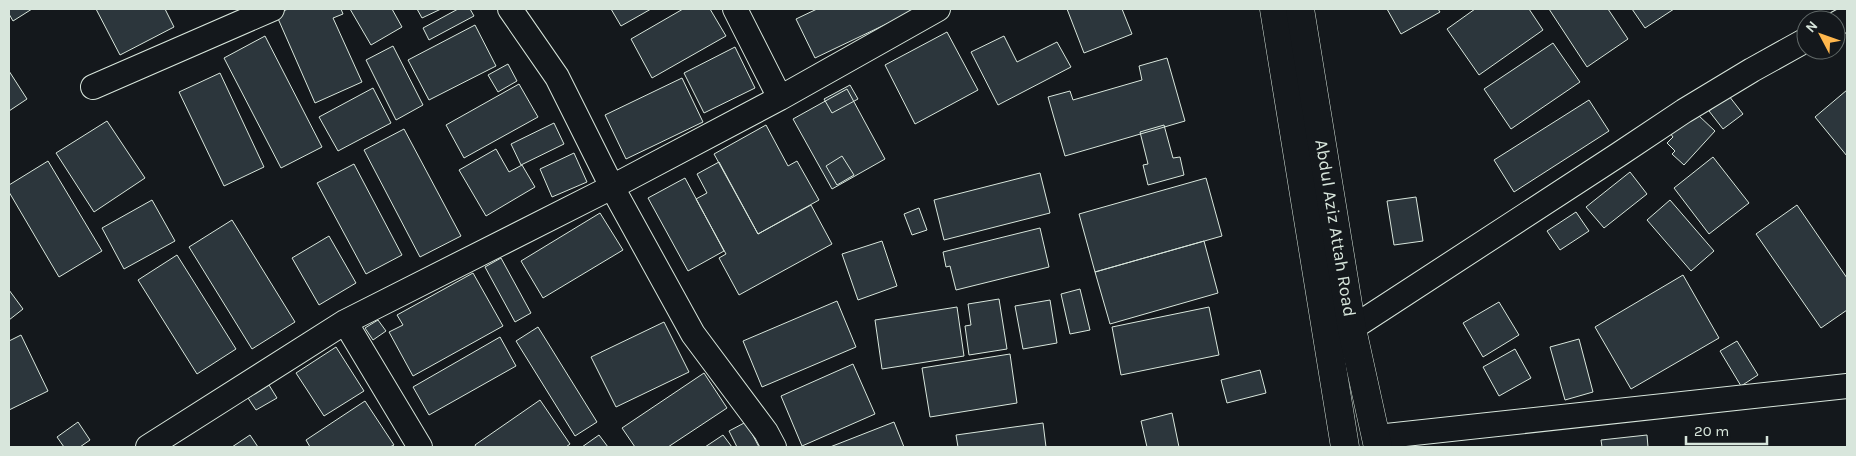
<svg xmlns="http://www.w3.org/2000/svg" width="1856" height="456" viewBox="0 0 1856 456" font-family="Karla,sans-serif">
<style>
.building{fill:#2c363c;stroke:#d8e6dc}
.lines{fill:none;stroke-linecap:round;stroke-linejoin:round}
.street-casing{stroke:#d8e6dc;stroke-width:26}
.highway-casing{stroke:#d8e6dc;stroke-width:29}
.street{stroke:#14181c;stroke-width:24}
.highway{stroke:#14181c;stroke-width:28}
.labels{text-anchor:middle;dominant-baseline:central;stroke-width:4;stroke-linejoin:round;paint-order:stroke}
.street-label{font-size:18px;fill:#d8e6dc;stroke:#14181c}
</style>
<rect width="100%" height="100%" fill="#14181c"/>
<path class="building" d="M 9,9 L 32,9 L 13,21 L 9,14 Z
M 96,9 L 165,9 L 174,27 L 120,55 Z
M 288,9 L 341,9 L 343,14 L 333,18 L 362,82 L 315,103 L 276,14 Z
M 350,9 L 392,9 L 402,27 L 371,45 Z
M 417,9 L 441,9 L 422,18 Z
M 458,9 L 470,9 L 474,16 L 429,40 L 423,28 Z
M 611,9 L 651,9 L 621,26 Z
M 683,9 L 710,9 L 726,36 L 652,78 L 631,39 Z
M 817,9 L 918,9 L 815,58 L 796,19 Z
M 1067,9 L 1122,9 L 1132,34 L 1084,53 Z
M 1387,9 L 1438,9 L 1440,12 L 1401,34 Z
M 1475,9 L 1529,9 L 1543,30 L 1479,75 L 1447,29 Z
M 1549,9 L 1608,9 L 1628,39 L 1587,67 Z
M 1632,9 L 1674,9 L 1645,28 Z
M 475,25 L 496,66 L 429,100 L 408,60 Z
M 947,32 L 978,90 L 915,124 L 885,65 Z
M 265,36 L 322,147 L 281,168 L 224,58 Z
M 1004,36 L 1017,62 L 1057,42 L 1071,67 L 998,105 L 971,52 Z
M 1553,43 L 1580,82 L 1511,129 L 1484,89 Z
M 393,46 L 423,105 L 396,120 L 366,60 Z
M 735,47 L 755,88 L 704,113 L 684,73 Z
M 1167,58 L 1185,121 L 1065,156 L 1048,97 L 1070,91 L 1073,100 L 1142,80 L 1139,66 Z
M 508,64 L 517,81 L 498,92 L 488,75 Z
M 9,71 L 27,99 L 9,111 Z
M 220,73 L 264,167 L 224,186 L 179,92 Z
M 682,78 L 703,122 L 626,159 L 605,115 Z
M 519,84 L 538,117 L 464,158 L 446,125 Z
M 850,85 L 858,99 L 832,113 L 824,99 Z
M 373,88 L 391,123 L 338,151 L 319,117 Z
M 847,89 L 885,159 L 832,189 L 793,119 Z
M 1847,90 L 1847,156 L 1815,117 Z
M 1729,96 L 1743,114 L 1723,129 L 1709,111 Z
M 1589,100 L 1609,131 L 1514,192 L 1494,160 Z
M 1698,115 L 1715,131 L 1684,165 L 1672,154 L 1675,151 L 1667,143 L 1673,137 L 1670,133 L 1685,116 L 1691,121 Z
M 107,121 L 145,178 L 94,212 L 56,153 Z
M 554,123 L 564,144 L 521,165 L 511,144 Z
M 766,125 L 788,166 L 797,161 L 819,200 L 758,234 L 714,154 Z
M 1164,125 L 1173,158 L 1180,157 L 1184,175 L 1148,185 L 1143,165 L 1148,164 L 1140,132 Z
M 404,129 L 461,236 L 420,257 L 364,150 Z
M 496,149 L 509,172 L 522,165 L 535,187 L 486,216 L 459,170 Z
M 574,153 L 587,182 L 552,197 L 540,169 Z
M 842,156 L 854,175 L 837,185 L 826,166 Z
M 1713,157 L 1749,203 L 1709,234 L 1674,188 Z
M 48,161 L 102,251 L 59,277 L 9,192 L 9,185 Z
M 719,162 L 758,234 L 811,205 L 832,244 L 739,295 L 719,258 L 726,254 L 696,199 L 707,193 L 697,174 Z
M 354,164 L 402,255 L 366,274 L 317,183 Z
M 1630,172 L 1647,194 L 1604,228 L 1586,207 Z
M 1040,173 L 1050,213 L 944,240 L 934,200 Z
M 685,178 L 724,251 L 688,271 L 648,198 Z
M 1206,178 L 1222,236 L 1095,272 L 1079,214 Z
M 1416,197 L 1423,241 L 1394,245 L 1387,201 Z
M 152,200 L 175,241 L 124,269 L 102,228 Z
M 1670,200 L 1714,251 L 1691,271 L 1647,220 Z
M 1797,205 L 1847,278 L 1847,310 L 1821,328 L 1756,234 Z
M 919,208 L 927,230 L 912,235 L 904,214 Z
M 1576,212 L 1589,231 L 1560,250 L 1547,231 Z
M 600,213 L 623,250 L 543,298 L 521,261 Z
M 232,220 L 295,322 L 252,349 L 189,247 Z
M 1040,228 L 1049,267 L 956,290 L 950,266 L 946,267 L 943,252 Z
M 329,236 L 356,283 L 319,305 L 292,258 Z
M 882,241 L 897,286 L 858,300 L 842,254 Z
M 1204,241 L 1218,293 L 1110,324 L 1095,272 Z
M 177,255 L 236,349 L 197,374 L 138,280 Z
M 501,258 L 531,313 L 515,322 L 485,267 Z
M 473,273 L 503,326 L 413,376 L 389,332 L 403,325 L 397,315 Z
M 1683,275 L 1719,338 L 1631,389 L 1595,327 Z
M 1080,289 L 1090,330 L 1070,334 L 1061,294 Z
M 9,290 L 23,309 L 9,320 Z
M 999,299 L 1007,349 L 969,355 L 965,326 L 971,325 L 968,304 Z
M 1050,300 L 1057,343 L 1023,349 L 1015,306 Z
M 837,301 L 856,347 L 762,387 L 743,341 Z
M 1499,302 L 1519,335 L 1483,357 L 1463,323 Z
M 957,307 L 964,356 L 882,369 L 875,320 Z
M 1209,307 L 1219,355 L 1121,375 L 1112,327 Z
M 378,320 L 386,331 L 373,340 L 365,328 Z
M 664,322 L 689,372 L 616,407 L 591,357 Z
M 538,327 L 597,422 L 575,436 L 516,341 Z
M 21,335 L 48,391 L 9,410 L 9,341 Z
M 500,337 L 516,366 L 429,415 L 413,387 Z
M 1579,339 L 1593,392 L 1565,400 L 1550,347 Z
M 1737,341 L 1758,375 L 1741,386 L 1720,351 Z
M 336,347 L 364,391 L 324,416 L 296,373 Z
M 1515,349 L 1531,378 L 1499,396 L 1483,367 Z
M 1010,354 L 1017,403 L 930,417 L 922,368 Z
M 853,364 L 875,414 L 802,446 L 781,396 Z
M 1260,370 L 1266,393 L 1227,403 L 1221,380 Z
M 704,373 L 727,408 L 668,447 L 635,447 L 622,428 Z
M 269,385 L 277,398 L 256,410 L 248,398 Z
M 540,400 L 570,444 L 566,447 L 476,447 L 475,445 Z
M 365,401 L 394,445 L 390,447 L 310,447 L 306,440 Z
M 1172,413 L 1179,447 L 1147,447 L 1141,421 Z
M 78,422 L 90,440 L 80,447 L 64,447 L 57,437 Z
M 746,422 L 759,447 L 737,447 L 729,431 Z
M 894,422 L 904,447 L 830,447 Z
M 1043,423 L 1046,447 L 958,447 L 956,435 Z
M 250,435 L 258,447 L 232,447 Z
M 599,435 L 608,447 L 582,447 Z
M 723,435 L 732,447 L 705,447 Z
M 1647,435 L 1648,447 L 1602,447 L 1601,440 Z"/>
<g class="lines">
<defs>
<path id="street" d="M 510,9 L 557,77 L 612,187 L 693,334 L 766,432 L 774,447
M 735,9 L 780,98
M 1836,24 L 1847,18
M 93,87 L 272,9
M 345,322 L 420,447
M 1337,338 L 1618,155 L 1684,111 L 1752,70 L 1806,40
M 1377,437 L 1847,386
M 148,447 L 345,322 L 612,187 L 780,98 L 938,9"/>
<g id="highway">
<path d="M 1274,9 L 1345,447"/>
<path id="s1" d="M 1300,9 L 1352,329 L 1378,447"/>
</g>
</defs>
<use href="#street" class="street-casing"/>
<use href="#highway" class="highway-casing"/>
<use href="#street" class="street"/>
<use href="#highway" class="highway"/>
</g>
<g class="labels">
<g class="street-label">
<text stroke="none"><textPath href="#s1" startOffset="222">Abdul Aziz Attah Road</textPath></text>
</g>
</g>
<rect width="1856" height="456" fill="none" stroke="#d8e6dc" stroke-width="20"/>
<g transform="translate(1821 35) rotate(311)"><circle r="24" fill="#14181c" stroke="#626a69"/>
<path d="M0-4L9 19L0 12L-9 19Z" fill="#ffb74d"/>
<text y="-8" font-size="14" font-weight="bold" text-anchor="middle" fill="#d8e6dc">N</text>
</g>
<path d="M1686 436v8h81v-8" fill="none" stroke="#d8e6dc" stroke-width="2.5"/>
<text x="1694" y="436" font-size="15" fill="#d8e6dc" stroke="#14181c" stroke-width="4" paint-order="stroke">20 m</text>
</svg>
